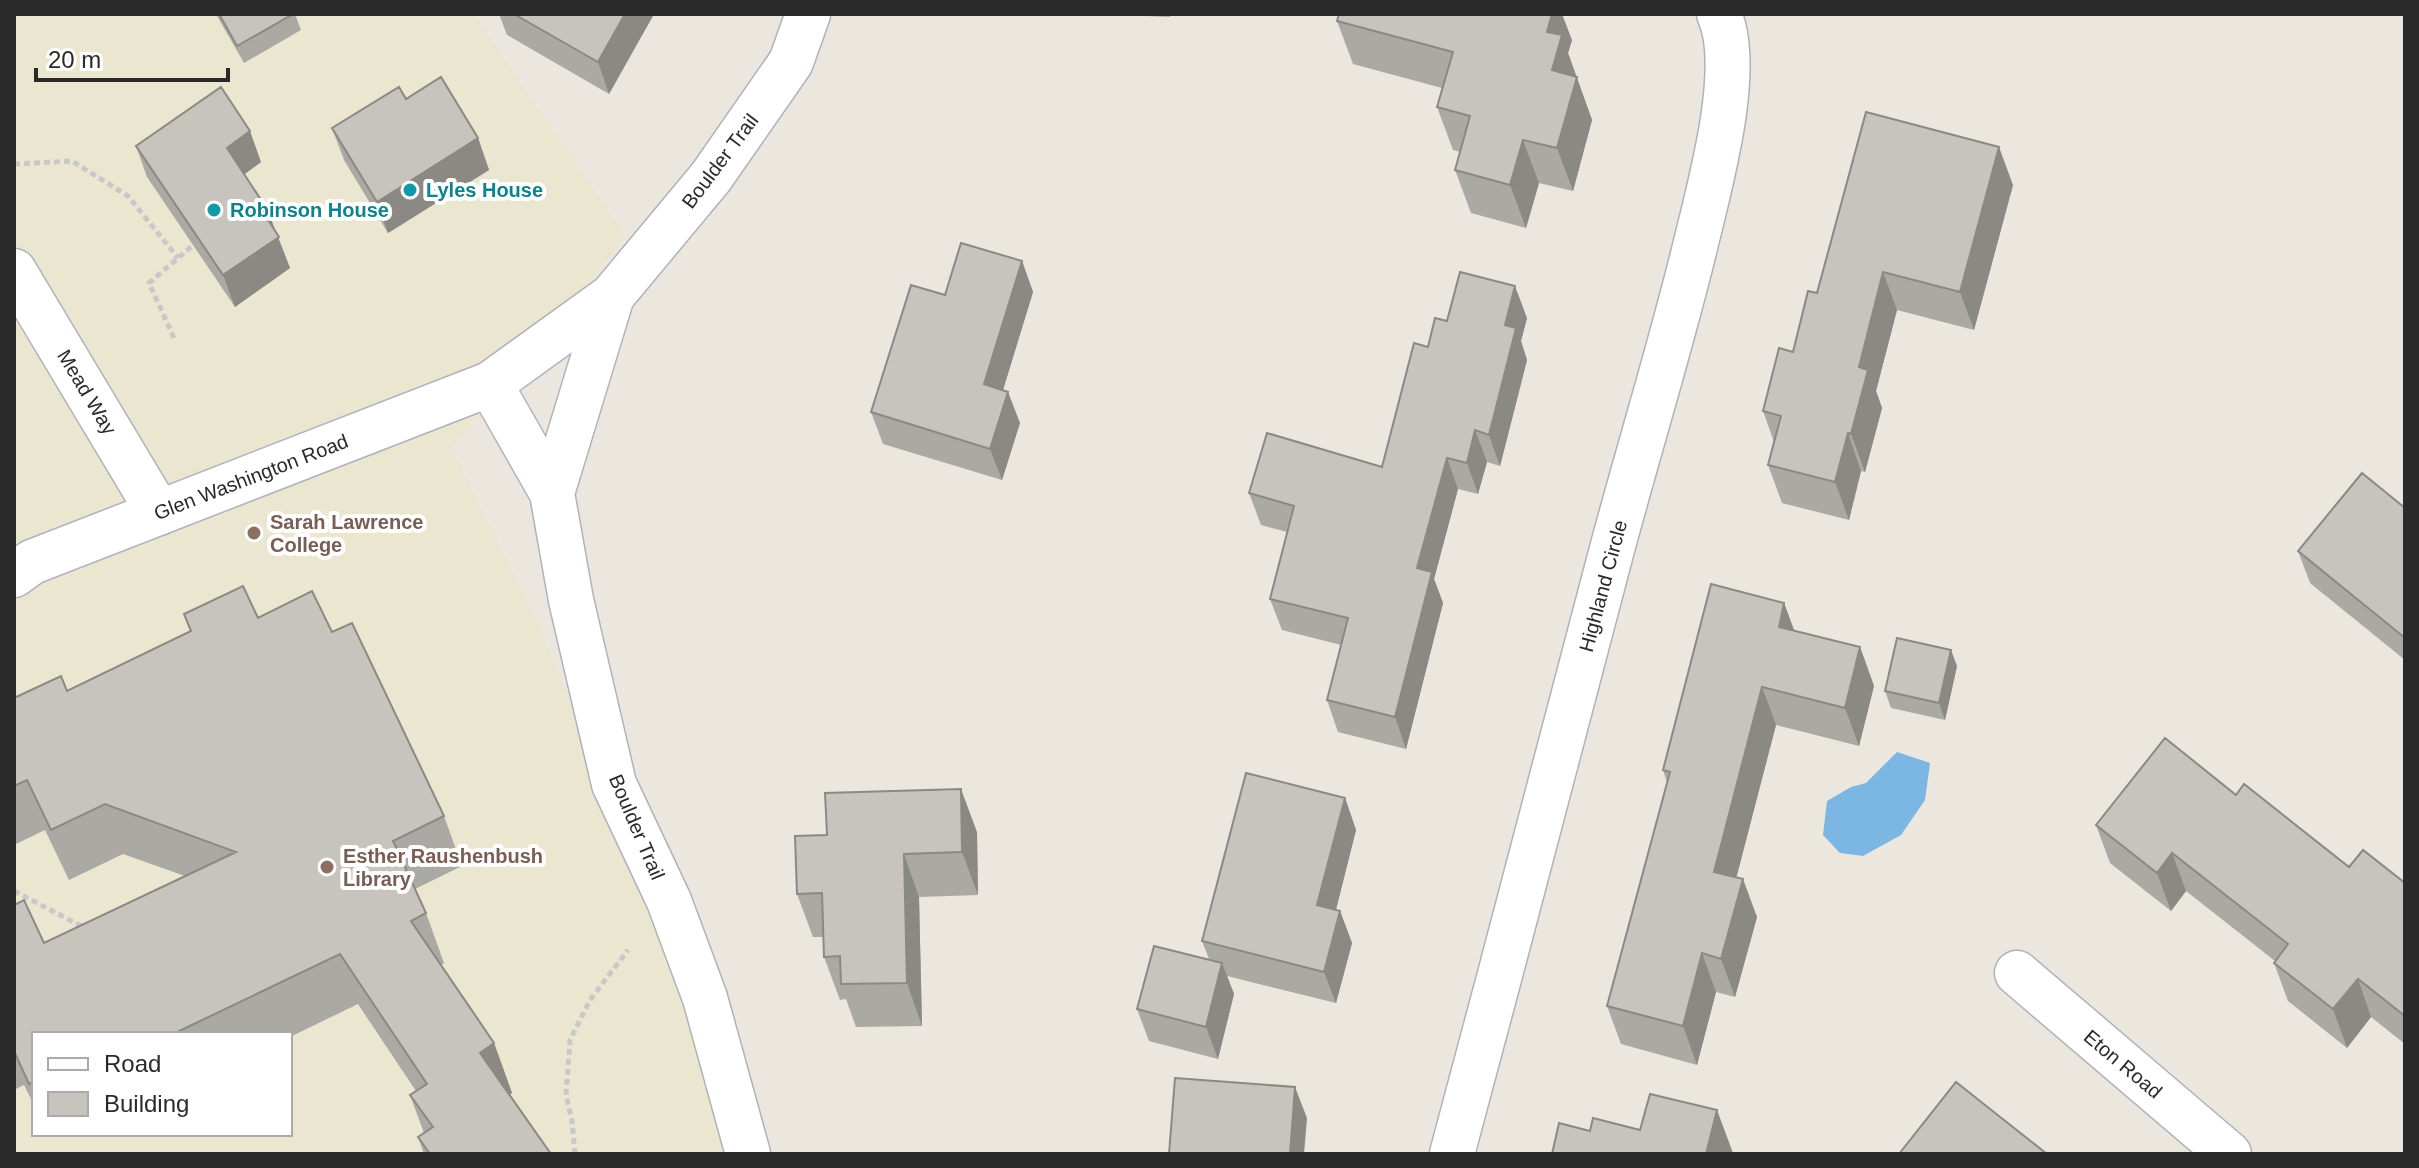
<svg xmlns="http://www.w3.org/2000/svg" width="2419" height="1168" viewBox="0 0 2419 1168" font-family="Helvetica,sans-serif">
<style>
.education{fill:#eae6cf;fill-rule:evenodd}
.water{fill:#7cb6e2}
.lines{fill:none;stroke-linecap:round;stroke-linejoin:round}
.street-casing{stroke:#b1b1bc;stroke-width:47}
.path{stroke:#c8c8c8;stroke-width:5;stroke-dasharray:6 4;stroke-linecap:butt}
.street{stroke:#fff;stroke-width:44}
.wall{fill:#aaa9a3}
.shaded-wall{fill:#8b8984}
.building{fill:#c6c4bd;stroke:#8b8984;stroke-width:2}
.culture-dot{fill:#0f9aa8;stroke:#fff;stroke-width:3}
.education-dot{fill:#8d6e63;stroke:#fff;stroke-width:3}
.labels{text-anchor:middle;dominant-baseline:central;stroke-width:8;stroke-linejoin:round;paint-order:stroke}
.street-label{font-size:20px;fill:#2a2a2a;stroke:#fff}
.culture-label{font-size:20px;font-weight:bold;fill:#0d838f;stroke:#fff;text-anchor:start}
.education-label{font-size:20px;font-weight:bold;fill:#785e54;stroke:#fff;text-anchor:start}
</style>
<rect width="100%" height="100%" fill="#ebe7de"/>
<path class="education" d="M 14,14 L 474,14 L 626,237 L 451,447 L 536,619 L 649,892 L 690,1008 L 730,1154 L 14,1154 ZM 34,1034 L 290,1034 L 290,1134 L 34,1134 Z"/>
<path class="water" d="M 1897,752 L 1930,763 L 1925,800 L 1901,835 L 1863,856 L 1840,853 L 1823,835 L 1827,801 L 1851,787 L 1866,783 Z"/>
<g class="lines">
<defs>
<path id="street" d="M 14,271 L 159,513
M 490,384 L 552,493 L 571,600 L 614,784 L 669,901 L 705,998 L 748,1154
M 552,493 L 612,296
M 14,575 L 32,562 L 490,384 L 612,296 L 711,177 L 791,62 L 808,14
M 2017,973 L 2229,1154
M 1452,1154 C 1506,954 1558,754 1611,553 C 1638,452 1669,352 1694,251 C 1708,192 1744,69 1719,14"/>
</defs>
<use href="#street" class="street-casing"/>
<path class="path" d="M 14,164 L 72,161 L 128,196 L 178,258
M 174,338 L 149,283 L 193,245
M 14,891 L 87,929
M 575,1154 L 572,1121 L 566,1095 L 570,1040 L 590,1000 L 628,950"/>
<use href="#street" class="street"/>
</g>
<path class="wall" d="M 216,14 L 295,14 L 301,30 L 244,63 Z
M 499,14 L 654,14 L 609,94 L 507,35 Z
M 1092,14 L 1170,14 L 1170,17 Z
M 1337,21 L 1572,40 L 1568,53 L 1592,120 L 1573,191 L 1539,183 L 1526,228 L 1471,213 L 1455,170 L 1460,152 L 1453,150 L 1437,107 L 1442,88 L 1353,64 Z
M 406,99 L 478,138 L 489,170 L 388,233 L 344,160 L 332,128 Z
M 136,146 L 261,162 L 244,174 L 267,209 L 290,268 L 235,307 L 147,177 Z
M 2013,185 L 1974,330 L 1897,310 L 1876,391 L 1882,408 L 1865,472 L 1861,471 L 1849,520 L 1782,503 L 1768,465 L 1774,442 L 1763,411 L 1793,352 L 1817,293 Z
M 1022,261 L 1033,292 L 1003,390 L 1020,423 L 1002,480 L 883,444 L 871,412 L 945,295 Z
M 1527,318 L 1521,341 L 1527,360 L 1500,466 L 1487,462 L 1478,494 L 1458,489 L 1434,579 L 1443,603 L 1406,749 L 1338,732 L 1327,700 L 1341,645 L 1282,630 L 1270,599 L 1287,532 L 1261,525 L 1249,493 L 1382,467 L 1428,347 L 1447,321 Z
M 2405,508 L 2405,660 L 2310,583 L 2298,551 Z
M 1784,603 L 1794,630 L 1860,647 L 1874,686 L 1859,746 L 1776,725 L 1736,877 L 1757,917 L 1735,997 L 1716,992 L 1697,1065 L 1621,1044 L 1607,1006 L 1667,782 L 1663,770 Z
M 184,614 L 258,618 L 332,632 L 444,816 L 462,866 L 415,889 L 426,913 L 444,963 L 441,965 L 494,1043 L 512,1093 L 509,1095 L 551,1154 L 424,1154 L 418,1137 L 424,1133 L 410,1095 L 416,1091 L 358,1004 L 290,1037 L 290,1034 L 34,1034 L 34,1105 L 24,1085 L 14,1090 L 14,905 L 44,943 L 185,876 L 123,854 L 69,880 L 45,830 L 14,845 L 14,698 L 67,691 L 190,631 Z
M 1957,666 L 1945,720 L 1891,708 L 1885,691 Z
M 2236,795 L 2349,867 L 2405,883 L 2405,1044 L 2371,1017 L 2347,1048 L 2288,1001 L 2274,963 L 2275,961 L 2186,891 L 2171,911 L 2110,863 L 2096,825 Z
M 1345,798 L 1356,830 L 1336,910 L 1340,911 L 1352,943 L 1336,1003 L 1227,976 L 1234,994 L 1218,1059 L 1149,1041 L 1137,1009 L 1209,959 L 1202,941 Z
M 977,832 L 978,895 L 919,897 L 922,1026 L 856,1027 L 846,999 L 840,1000 L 824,957 L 823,937 L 813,937 L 797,894 L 795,836 Z"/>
<path class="shaded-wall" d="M 625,14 L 654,14 L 609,94 L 598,62 Z
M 1552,14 L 1562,14 L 1572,40 L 1568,53 L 1592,120 L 1573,191 L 1557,148 L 1552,70 L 1547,32 Z
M 250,131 L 261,162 L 238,179 L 227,148 Z
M 478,138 L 489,170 L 388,233 L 377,202 Z
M 1523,140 L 1539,183 L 1526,228 L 1510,185 Z
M 1999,147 L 2013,185 L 1974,330 L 1960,292 Z
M 267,209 L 290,268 L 235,307 L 223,275 L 263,212 Z
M 1022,261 L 1033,292 L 995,416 L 984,384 Z
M 1883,272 L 1897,310 L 1876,391 L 1882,408 L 1865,472 L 1851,434 L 1859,367 Z
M 1515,286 L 1527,318 L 1521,341 L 1527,360 L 1500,466 L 1489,435 L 1505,325 Z
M 1008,392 L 1020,423 L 1002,480 L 990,449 Z
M 1475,430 L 1487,462 L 1478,494 L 1467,463 Z
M 1848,433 L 1861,471 L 1849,520 L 1835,482 Z
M 1447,458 L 1458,489 L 1434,579 L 1443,603 L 1406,749 L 1395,717 L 1417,568 Z
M 1784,603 L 1798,641 L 1779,627 Z
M 1860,647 L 1874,686 L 1859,746 L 1845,708 Z
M 1951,650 L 1957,666 L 1945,720 L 1939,703 Z
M 1762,687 L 1776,725 L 1728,910 L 1714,872 Z
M 961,789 L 977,832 L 978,895 L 962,852 Z
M 1345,798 L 1356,830 L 1329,937 L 1317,905 Z
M 2172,853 L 2186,891 L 2171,911 L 2157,873 Z
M 904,854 L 919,897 L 922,1026 L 907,983 Z
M 1743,879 L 1757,917 L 1735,997 L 1721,959 Z
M 1340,911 L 1352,943 L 1336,1003 L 1324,972 Z
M 1702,953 L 1716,992 L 1697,1065 L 1683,1026 Z
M 1222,963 L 1234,994 L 1218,1059 L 1206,1027 Z
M 2358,979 L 2371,1017 L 2347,1048 L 2333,1009 Z
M 494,1043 L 512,1093 L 498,1103 L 480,1053 Z
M 1295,1087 L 1307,1118 L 1304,1154 L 1290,1154 Z
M 1717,1110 L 1733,1153 L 1733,1154 L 1706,1154 Z"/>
<path class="building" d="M 219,14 L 293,14 L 237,46 Z
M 514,14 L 625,14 L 598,62 Z
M 1339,14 L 1552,14 L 1547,32 L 1562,35 L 1552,70 L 1577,77 L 1557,148 L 1523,140 L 1510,185 L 1455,170 L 1470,116 L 1437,107 L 1453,52 L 1337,21 Z
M 441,77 L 478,138 L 377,202 L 332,128 L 399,87 L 406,99 Z
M 221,87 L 250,131 L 227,148 L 267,209 L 263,212 L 279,237 L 223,275 L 136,146 Z
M 1866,112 L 1999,147 L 1960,292 L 1883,272 L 1859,367 L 1868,370 L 1851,434 L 1848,433 L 1835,482 L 1768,465 L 1781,416 L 1763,411 L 1779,348 L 1793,352 L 1808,291 L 1817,293 Z
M 961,243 L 1022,261 L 984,384 L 1008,392 L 990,449 L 871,412 L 911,285 L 945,295 Z
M 1460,272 L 1515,286 L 1505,325 L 1516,328 L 1489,435 L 1475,430 L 1467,463 L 1447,458 L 1417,568 L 1432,572 L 1395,717 L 1327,700 L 1348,618 L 1270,599 L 1294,506 L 1249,493 L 1267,433 L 1382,467 L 1414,343 L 1428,347 L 1435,318 L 1447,321 Z
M 2362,473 L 2405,508 L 2405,638 L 2298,551 Z
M 1711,584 L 1784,603 L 1779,627 L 1860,647 L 1845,708 L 1762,687 L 1714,872 L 1743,879 L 1721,959 L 1702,953 L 1683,1026 L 1607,1006 L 1670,772 L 1663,770 Z
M 243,586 L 258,618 L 312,591 L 332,632 L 352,623 L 444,816 L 393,841 L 426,913 L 411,921 L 494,1043 L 480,1053 L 551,1154 L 430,1154 L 418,1137 L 433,1127 L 410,1095 L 427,1084 L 340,954 L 173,1034 L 34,1034 L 34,1082 L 29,1084 L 14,1051 L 14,905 L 24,900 L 44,943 L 236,852 L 105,804 L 51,830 L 27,780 L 14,786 L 14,698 L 61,676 L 67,691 L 191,631 L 184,614 Z
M 1897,638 L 1951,650 L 1939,703 L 1885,691 Z
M 2165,738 L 2236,795 L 2244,784 L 2349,867 L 2363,850 L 2405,883 L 2405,1016 L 2358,979 L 2333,1009 L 2274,963 L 2288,944 L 2172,853 L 2157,873 L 2096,825 Z
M 1246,773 L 1345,798 L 1317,905 L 1340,911 L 1324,972 L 1202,941 Z
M 961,789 L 962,852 L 904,854 L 907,983 L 841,984 L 840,956 L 824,957 L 822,893 L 797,894 L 795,836 L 827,835 L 825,793 Z
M 1154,946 L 1222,963 L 1206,1027 L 1137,1009 Z
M 1175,1078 L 1295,1087 L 1290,1154 L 1169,1154 Z
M 1956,1082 L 2047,1154 L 1899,1154 Z
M 1650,1094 L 1717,1110 L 1706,1154 L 1552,1154 L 1559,1123 L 1590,1131 L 1593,1118 L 1640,1130 Z"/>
<g class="culture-dot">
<circle cx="410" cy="190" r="8"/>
<circle cx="214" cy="210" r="8"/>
</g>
<g class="education-dot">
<circle cx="254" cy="533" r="8"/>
<circle cx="327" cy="867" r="8"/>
</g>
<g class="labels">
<g class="street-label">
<text transform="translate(720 161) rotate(-53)">Boulder Trail</text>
<text transform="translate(87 392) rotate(59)">Mead Way</text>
<text transform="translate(251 477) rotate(-21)">Glen Washington Road</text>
<text transform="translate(1603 586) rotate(-75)">Highland Circle</text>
<text transform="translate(637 827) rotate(67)">Boulder Trail</text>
<text transform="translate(2123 1064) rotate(40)">Eton Road</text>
</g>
<g class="culture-label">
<text x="426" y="190">Lyles House</text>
<text x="230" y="210">Robinson House</text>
</g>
<g class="education-label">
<text x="270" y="522">Sarah Lawrence<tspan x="270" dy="23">College</tspan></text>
<text x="343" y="856">Esther Raushenbush<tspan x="343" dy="23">Library</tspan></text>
</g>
</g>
<rect width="2419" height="1168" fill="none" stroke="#2a2a2a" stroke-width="32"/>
<rect x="32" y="1032" width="260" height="104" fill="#ffffff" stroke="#aaaaaa" stroke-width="2"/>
<rect x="48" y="1058" width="40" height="12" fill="#ffffff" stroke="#aaaaaa" stroke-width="2"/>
<text x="104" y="1072" font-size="24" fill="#2a2a2a">Road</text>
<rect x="48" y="1092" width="40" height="24" fill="#c6c4bd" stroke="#aaaaaa" stroke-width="2"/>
<text x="104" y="1112" font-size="24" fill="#2a2a2a">Building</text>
<path d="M36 68v12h192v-12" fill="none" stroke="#2a2a2a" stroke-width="4"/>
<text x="48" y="68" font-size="24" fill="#2a2a2a" stroke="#ffffff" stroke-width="6" paint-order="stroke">20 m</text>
</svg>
